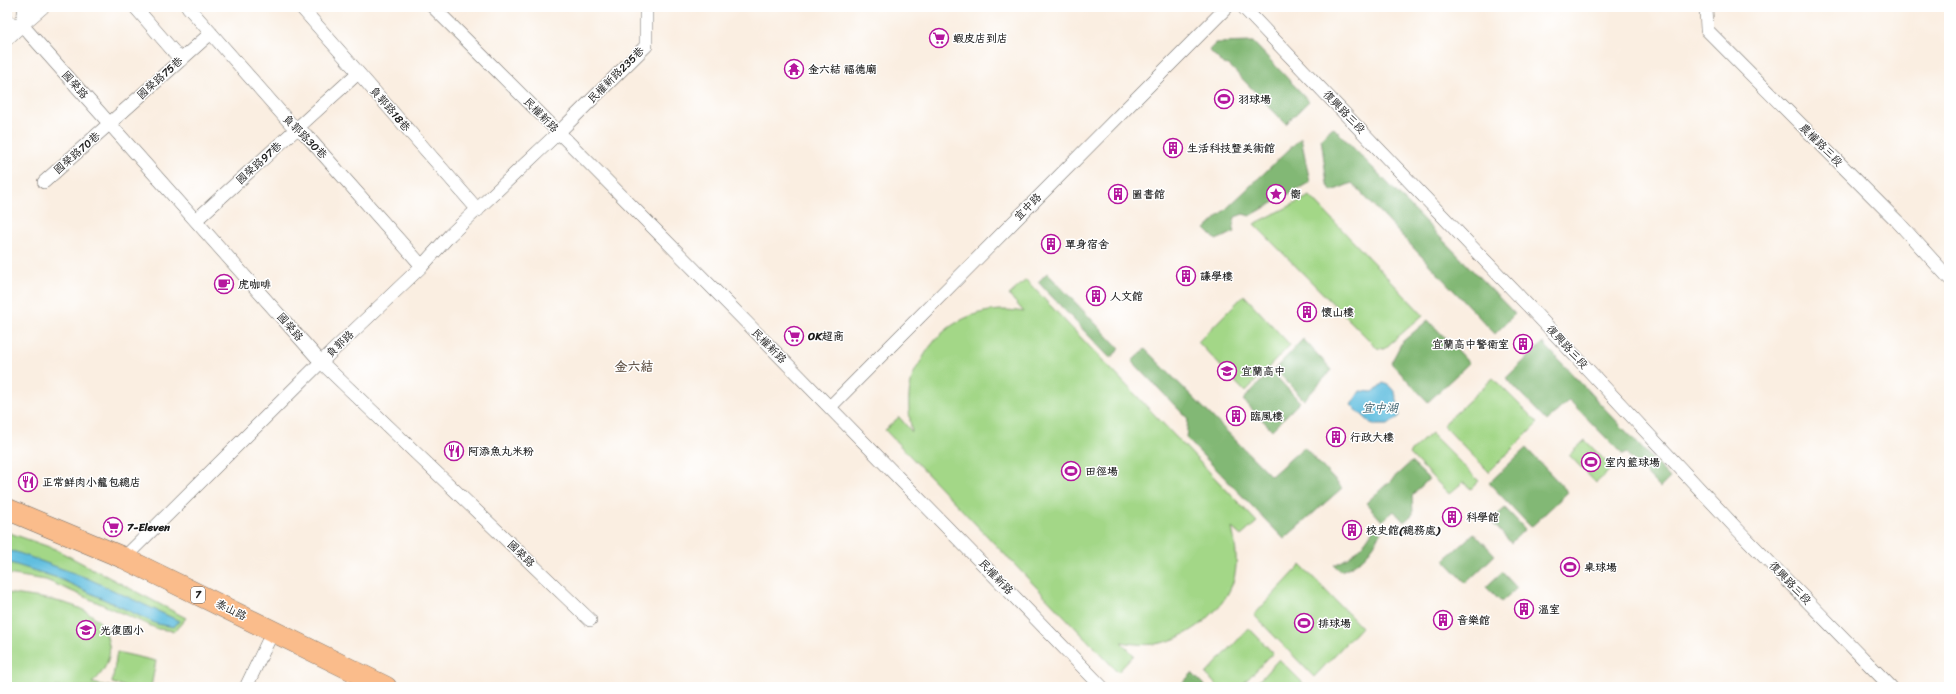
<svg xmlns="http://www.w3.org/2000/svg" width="1956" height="694" viewBox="0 0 1956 694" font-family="Sriracha,'LXGW WenKai TC',sans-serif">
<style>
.green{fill:#a3d787;stroke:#607a52}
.forest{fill:#82b874;stroke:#4f6a48}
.water{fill:#61bedf;stroke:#3e6d7e}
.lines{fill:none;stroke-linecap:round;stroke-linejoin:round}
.street-casing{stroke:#6a6661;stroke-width:14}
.primary-casing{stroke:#6a6661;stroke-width:22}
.street{stroke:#fff;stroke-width:13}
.primary{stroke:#fabc8b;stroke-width:21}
.labels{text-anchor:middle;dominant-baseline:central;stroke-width:3;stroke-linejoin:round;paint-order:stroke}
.shield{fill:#fff;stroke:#606060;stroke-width:1}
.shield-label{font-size:10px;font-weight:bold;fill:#1c1c1c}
.poi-label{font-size:11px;font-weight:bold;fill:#1c1c1c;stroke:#fff;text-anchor:start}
.street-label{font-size:11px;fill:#1c1c1c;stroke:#fff}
.water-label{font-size:12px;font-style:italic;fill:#385d6a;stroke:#fff}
.quarter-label{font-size:13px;font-weight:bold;fill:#5f5043;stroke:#fff}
</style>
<rect width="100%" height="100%" fill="#fff"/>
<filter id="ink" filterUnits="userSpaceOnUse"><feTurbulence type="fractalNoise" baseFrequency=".025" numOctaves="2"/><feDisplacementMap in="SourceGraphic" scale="8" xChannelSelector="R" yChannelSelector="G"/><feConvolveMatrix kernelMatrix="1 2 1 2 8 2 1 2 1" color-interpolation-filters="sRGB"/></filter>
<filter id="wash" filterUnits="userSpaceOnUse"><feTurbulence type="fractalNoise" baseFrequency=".012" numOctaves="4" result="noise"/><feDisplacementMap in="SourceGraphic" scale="16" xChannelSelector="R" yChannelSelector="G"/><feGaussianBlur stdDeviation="0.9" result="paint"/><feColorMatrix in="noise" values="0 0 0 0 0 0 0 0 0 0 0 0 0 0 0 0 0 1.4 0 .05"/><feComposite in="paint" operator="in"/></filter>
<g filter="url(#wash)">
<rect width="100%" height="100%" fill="#faeee1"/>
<path class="green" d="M 1310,196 L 1423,315 L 1384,349 L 1377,348 L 1254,224 Z
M 1026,280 L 1257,522 L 1241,536 L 1232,528 C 1236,546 1239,567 1232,585 C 1221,612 1190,637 1161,643 C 1148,646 1134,644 1121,642 L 1134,655 L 1118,672 L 885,430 L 899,417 L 912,432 C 909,416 907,399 911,383 C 912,375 917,367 921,361 C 942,321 981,304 1024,312 L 1009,295 Z
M 1244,295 L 1290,345 L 1245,392 L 1198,342 Z
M 1493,378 L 1538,423 L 1489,472 L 1443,425 Z
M 1431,433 L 1479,481 L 1471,489 L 1463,482 L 1449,494 L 1409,453 Z
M 1585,440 L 1612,468 L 1596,483 L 1569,455 Z
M 7,532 L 55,549 L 186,618 L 175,631 L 158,629 L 46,580 L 7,574 Z
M 1301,565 L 1361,627 L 1314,677 L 1254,615 Z
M 7,593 C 35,598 88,600 104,628 C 106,633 108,640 109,645 C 112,659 102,675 92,683 L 112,687 L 18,687 L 7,685 Z
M 1249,628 L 1273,653 L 1240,687 L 1218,687 L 1206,674 Z
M 117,652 L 156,661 L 151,687 L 127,687 L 112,683 Z
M 1279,659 L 1303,683 L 1299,687 L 1253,687 Z"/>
<path class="forest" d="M 1253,42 L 1309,101 L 1286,124 L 1229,65 L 1223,64 L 1209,50 L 1216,43 Z
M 1333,127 L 1515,314 L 1495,334 L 1352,183 L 1332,191 L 1327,184 L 1321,138 Z
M 1301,138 L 1310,182 L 1250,216 L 1243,214 L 1235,217 L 1233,227 L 1235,232 L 1216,240 L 1205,229 Z
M 1047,273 L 1120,349 L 1110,358 L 1038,282 Z
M 1428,320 L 1469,363 L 1428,402 L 1391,363 L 1402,342 Z
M 1303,339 L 1332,370 L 1304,400 L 1275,369 Z
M 1543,343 L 1670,478 L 1660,488 L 1626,453 L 1623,455 L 1569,400 L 1547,421 L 1506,378 Z
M 1145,349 L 1271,476 L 1304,447 L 1342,488 L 1284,539 L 1186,438 L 1188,419 L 1132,361 Z
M 1271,371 L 1300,402 L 1272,430 L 1243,400 Z
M 1526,448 L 1568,492 L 1531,527 L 1489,483 Z
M 1411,462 L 1429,479 L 1412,495 L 1413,514 L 1404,522 L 1394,511 L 1382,521 L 1366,503 Z
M 1505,508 L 1525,529 L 1511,543 L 1491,521 Z
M 1375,526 L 1381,532 C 1372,552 1361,563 1341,571 L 1334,565 C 1354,557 1365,544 1375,526 Z
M 1474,533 L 1495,555 L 1466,583 L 1444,560 Z
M 1502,572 L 1517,588 L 1501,602 L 1486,587 Z
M 1192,673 L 1206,687 L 1179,687 Z"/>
<path class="water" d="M 1383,383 C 1398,388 1397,402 1400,416 L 1388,425 L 1373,425 L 1351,405 L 1360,391 L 1373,392 Z
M 7,551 L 16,552 L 87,578 L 179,621 L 174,627 L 157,624 L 58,578 L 7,562 Z"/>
</g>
<g filter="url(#ink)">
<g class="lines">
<defs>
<path id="street" d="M 135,7 L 181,60
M 188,7 L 290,123 L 306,135 L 422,266
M 301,7 L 478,210
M 433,7 C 659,231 881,459 1102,687
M 1243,7 L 1536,314 L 1737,529 L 1891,687
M 1706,7 L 1707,30 L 1897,221 L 1949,278
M 7,23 L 22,25 L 321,362 L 590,620
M 22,25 L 43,7
M 7,39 L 22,25 L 25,7
M 44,182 L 211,33
M 196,220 L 358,73
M 830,407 L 1227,7
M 124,558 L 321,362 L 422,266 L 450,235 L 559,132 L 646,46 L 646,7
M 246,687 L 273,631"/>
<path id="primary" d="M 7,509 L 124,558 L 386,687"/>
</defs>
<use href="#street" class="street-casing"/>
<use href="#primary" class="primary-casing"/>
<use href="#street" class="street"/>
<use href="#primary" class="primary"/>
</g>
</g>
<defs>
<symbol id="supermarket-ring" viewBox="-11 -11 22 22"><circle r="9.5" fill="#fff" stroke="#b5179e" stroke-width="1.5"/><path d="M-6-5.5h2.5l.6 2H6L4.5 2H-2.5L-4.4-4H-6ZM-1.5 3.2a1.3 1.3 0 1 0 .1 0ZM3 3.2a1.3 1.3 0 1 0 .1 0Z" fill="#b5179e"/></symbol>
<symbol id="temple-ring" viewBox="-11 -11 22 22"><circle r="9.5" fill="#fff" stroke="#b5179e" stroke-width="1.5"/><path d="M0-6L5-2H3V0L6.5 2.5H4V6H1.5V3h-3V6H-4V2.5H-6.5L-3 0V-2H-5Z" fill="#b5179e"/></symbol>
<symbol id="stadium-ring" viewBox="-11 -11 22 22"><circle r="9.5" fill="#fff" stroke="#b5179e" stroke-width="1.5"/><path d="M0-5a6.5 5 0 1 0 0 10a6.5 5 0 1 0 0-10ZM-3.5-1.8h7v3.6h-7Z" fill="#b5179e"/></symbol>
<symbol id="building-ring" viewBox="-11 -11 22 22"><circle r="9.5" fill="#fff" stroke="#b5179e" stroke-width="1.5"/><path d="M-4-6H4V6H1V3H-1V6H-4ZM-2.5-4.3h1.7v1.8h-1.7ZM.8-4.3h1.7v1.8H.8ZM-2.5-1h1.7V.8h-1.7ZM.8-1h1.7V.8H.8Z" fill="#b5179e"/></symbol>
<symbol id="sight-ring" viewBox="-11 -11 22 22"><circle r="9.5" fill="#fff" stroke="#b5179e" stroke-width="1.5"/><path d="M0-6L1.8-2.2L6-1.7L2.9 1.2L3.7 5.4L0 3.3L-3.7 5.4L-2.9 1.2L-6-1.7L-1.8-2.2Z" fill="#b5179e"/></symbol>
<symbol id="cafe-ring" viewBox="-11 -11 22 22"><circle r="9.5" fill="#fff" stroke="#b5179e" stroke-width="1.5"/><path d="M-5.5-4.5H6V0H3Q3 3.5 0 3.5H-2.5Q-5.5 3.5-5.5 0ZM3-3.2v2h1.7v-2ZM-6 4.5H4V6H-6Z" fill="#b5179e"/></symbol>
<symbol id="school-ring" viewBox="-11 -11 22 22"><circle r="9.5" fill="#fff" stroke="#b5179e" stroke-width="1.5"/><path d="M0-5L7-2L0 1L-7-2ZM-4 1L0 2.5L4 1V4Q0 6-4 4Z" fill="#b5179e"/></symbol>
<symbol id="restaurant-ring" viewBox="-11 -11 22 22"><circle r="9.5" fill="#fff" stroke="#b5179e" stroke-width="1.5"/><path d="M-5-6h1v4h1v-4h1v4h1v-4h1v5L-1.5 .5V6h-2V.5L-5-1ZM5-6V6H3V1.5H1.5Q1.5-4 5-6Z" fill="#b5179e"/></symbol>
</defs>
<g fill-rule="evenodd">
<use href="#supermarket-ring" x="928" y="27" width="22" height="22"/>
<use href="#temple-ring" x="783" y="58" width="22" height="22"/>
<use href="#stadium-ring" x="1213" y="88" width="22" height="22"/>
<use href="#building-ring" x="1162" y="137" width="22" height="22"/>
<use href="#building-ring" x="1107" y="183" width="22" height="22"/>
<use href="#sight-ring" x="1265" y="183" width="22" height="22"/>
<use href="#building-ring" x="1040" y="233" width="22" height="22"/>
<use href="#building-ring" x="1175" y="265" width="22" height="22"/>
<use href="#cafe-ring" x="213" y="273" width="22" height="22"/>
<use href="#building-ring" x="1085" y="285" width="22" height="22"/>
<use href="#building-ring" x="1296" y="301" width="22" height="22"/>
<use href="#supermarket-ring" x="783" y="325" width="22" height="22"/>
<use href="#building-ring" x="1512" y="333" width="22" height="22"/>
<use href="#school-ring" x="1216" y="360" width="22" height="22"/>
<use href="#building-ring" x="1225" y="405" width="22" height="22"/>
<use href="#building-ring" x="1325" y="426" width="22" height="22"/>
<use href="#restaurant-ring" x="443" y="440" width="22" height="22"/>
<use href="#stadium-ring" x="1580" y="451" width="22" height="22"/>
<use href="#stadium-ring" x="1060" y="460" width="22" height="22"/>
<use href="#restaurant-ring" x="17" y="471" width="22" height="22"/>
<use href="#building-ring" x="1441" y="506" width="22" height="22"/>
<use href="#supermarket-ring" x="102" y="516" width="22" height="22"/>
<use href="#building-ring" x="1341" y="519" width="22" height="22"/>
<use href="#stadium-ring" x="1559" y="556" width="22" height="22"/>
<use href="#building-ring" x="1513" y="598" width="22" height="22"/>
<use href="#building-ring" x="1432" y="609" width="22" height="22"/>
<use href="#stadium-ring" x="1293" y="612" width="22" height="22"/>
<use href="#school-ring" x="75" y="619" width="22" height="22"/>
</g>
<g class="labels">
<rect class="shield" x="191" y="587" width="14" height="16" rx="3"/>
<g class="shield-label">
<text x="198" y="595">7</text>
</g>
<g class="poi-label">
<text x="953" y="38">蝦皮店到店</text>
<text x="808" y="69">金六結 福德廟</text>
<text x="1238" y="99">羽球場</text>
<text x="1187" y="148">生活科技暨美術館</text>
<text x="1132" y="194">圖書館</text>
<text x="1290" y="194">嚮</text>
<text x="1065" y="244">單身宿舍</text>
<text x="1200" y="276">謙學樓</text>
<text x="238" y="284">虎咖啡</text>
<text x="1110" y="296">人文館</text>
<text x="1321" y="312">懷山樓</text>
<text x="808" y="336">OK超商</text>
<text x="1509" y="344" text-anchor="end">宜蘭高中警衛室</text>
<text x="1241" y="371">宜蘭高中</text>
<text x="1250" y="416">臨風樓</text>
<text x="1350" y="437">行政大樓</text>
<text x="468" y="451">阿添魚丸米粉</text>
<text x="1605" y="462">室內籃球場</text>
<text x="1085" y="471">田徑場</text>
<text x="42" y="482">正常鮮肉小籠包總店</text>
<text x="1466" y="517">科學館</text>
<text x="127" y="527">7-Eleven</text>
<text x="1366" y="530">校史館(總務處)</text>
<text x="1584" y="567">桌球場</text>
<text x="1538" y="609">溫室</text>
<text x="1457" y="620">音樂館</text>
<text x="1318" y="623">排球場</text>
<text x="100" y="630">光復國小</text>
</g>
<g class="street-label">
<text transform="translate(616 75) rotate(-45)">民權新路235巷</text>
<text transform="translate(160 78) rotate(-42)">國榮路75巷</text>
<text transform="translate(75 85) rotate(48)">國榮路</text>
<text transform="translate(390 109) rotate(49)">負郭路18巷</text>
<text transform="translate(1344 112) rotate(46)">復興路三段</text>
<text transform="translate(541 115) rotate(45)">民權新路</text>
<text transform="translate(305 137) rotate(45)">負郭路30巷</text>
<text transform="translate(1821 145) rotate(45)">農權路三段</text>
<text transform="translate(77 153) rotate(-41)">國榮路70巷</text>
<text transform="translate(259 163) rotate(-42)">國榮路97巷</text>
<text transform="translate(1028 207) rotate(-45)">宜中路</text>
<text transform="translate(290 327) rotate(49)">國榮路</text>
<text transform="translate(340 344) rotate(-44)">負郭路</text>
<text transform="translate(769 346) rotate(45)">民權新路</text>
<text transform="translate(1567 347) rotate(47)">復興路三段</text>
<text transform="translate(521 554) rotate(44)">國榮路</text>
<text transform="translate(996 577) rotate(46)">民權新路</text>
<text transform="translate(1790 583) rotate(46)">復興路三段</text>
<text transform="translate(231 610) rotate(26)">泰山路</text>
</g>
<g class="water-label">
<text x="1380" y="408">宜中湖</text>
</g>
<g class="quarter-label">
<text x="634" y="366">金六結</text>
</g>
</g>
<rect width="1956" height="694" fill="none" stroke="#fff" stroke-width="24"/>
</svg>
